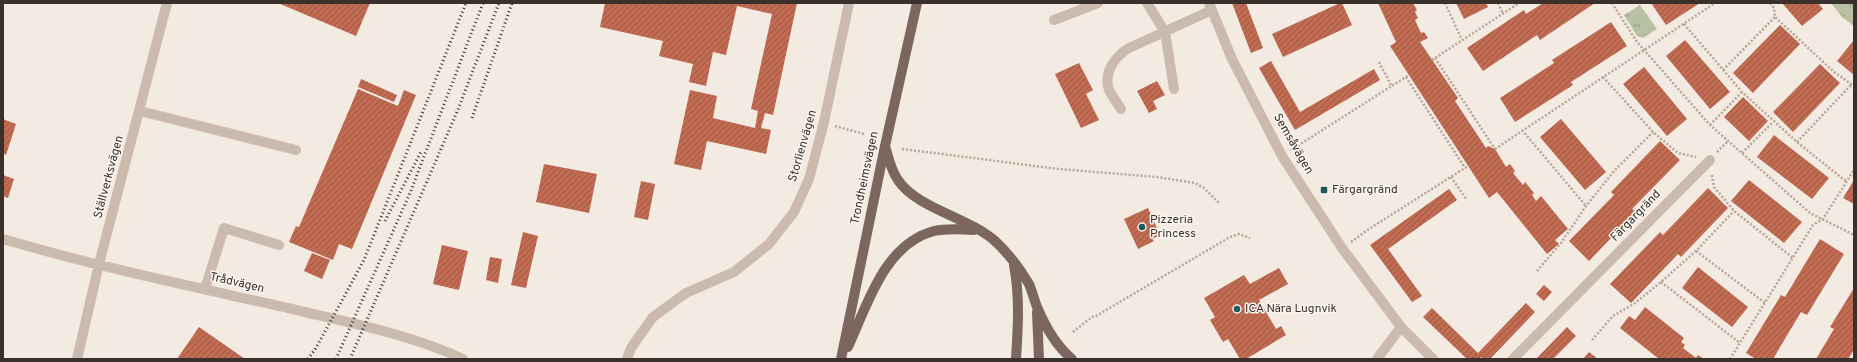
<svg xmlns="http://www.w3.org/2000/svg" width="1857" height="362" viewBox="0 0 1857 362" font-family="Overpass,sans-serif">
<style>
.park{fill:url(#park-tufts)}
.building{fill:url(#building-hatch)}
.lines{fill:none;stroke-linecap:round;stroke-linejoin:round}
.path{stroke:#b7a598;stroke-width:2.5;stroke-dasharray:2 2;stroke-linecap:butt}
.minor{stroke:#cbbaae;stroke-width:10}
.major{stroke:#7b675e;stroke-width:10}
.rail{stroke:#3a302c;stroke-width:3;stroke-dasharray:1 3;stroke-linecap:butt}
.poi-dot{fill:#23575a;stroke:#faf5ee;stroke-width:1.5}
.labels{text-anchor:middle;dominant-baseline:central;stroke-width:3;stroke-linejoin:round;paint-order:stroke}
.street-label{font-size:12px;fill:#3a302c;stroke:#faf5ee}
.poi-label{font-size:12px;fill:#3a302c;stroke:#faf5ee;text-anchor:start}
</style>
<defs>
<pattern id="park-tufts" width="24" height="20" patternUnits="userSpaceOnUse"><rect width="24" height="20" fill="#b8c2a2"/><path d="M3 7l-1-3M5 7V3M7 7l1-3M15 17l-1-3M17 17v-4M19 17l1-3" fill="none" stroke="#979e84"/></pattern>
<pattern id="building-hatch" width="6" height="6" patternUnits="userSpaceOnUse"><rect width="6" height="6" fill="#c06b52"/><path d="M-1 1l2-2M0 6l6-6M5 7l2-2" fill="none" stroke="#9d5844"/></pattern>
</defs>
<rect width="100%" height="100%" fill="#f3eae2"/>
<path class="park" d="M 1831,3 L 1854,3 L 1854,26 L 1842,17 Z
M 1640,5 L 1657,29 L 1643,38 L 1637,36 L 1624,15 Z"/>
<path class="building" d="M 278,3 L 370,3 L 356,36 Z
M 605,3 L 797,3 L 773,115 L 765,113 L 761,128 L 771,130 L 766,154 L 707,141 L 701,170 L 674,164 L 690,90 L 717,96 L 713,118 L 755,128 L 758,111 L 751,109 L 772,14 L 737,6 L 726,55 L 713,52 L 706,86 L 689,82 L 693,64 L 659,56 L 663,41 L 600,27 Z
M 1232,3 L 1246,3 L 1263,48 L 1251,53 Z
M 1340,3 L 1342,3 L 1352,25 L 1283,57 L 1272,34 Z
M 1378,3 L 1413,3 L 1417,10 L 1415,12 L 1418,18 L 1415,20 L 1421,33 L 1424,32 L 1428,38 L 1420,42 L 1458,98 L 1455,101 L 1486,148 L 1488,146 L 1495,149 L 1506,167 L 1510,164 L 1515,171 L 1513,173 L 1523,185 L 1525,182 L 1534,193 L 1532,195 L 1536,201 L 1541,196 L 1568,229 L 1555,240 L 1559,244 L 1547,254 L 1497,192 L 1489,198 L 1390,46 L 1396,42 Z
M 1456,3 L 1486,3 L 1488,7 L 1464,19 Z
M 1543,3 L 1595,3 L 1540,40 L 1537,35 L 1483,71 L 1467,48 L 1524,10 L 1526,14 Z
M 1651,3 L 1700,3 L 1666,25 Z
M 1782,3 L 1818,3 L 1823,9 L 1802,26 Z
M 1611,22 L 1627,46 L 1571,82 L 1573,85 L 1515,122 L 1500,98 L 1554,63 L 1552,60 Z
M 1780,25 L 1800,44 L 1753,93 L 1733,73 Z
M 1685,40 L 1730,92 L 1710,109 L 1666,56 Z
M 1854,40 L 1854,75 L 1837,61 Z
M 1271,61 L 1300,112 L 1374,69 L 1380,80 L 1295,130 L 1259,68 Z
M 1079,63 L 1093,90 L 1086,94 L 1099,120 L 1081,128 L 1055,74 Z
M 1820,64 L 1840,83 L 1793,132 L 1773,112 Z
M 1644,67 L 1687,119 L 1667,136 L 1623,84 Z
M 361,79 L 397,95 L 394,102 L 358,87 Z
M 1157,81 L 1165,95 L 1153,101 L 1157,109 L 1149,113 L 1137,91 Z
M 358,89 L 398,106 L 404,90 L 416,95 L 352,249 L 339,244 L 333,260 L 289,242 L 296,226 L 299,227 Z
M 1743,97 L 1768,121 L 1749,141 L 1724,117 Z
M 3,119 L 16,124 L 6,155 L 3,153 Z
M 1561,119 L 1606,172 L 1585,190 L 1540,137 Z
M 1774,135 L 1829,178 L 1812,199 L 1757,157 Z
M 1660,141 L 1680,160 L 1632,209 L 1636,212 L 1589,261 L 1569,241 L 1614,195 L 1611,192 Z
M 544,164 L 597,174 L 589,213 L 536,202 Z
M 3,175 L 14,179 L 8,198 L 3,196 Z
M 1749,180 L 1802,222 L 1784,243 L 1731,201 Z
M 1854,180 L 1854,204 L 1843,198 Z
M 641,181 L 655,184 L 648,220 L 634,217 Z
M 1708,188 L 1728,208 L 1681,257 L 1678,254 L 1631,303 L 1610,284 L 1660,232 L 1663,235 Z
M 1449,189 L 1457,200 L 1388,249 L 1422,296 L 1412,302 L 1370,245 Z
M 1148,208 L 1160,235 L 1152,239 L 1154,241 L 1138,249 L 1124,219 Z
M 523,232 L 538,236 L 526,288 L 511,285 Z
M 1820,239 L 1844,254 L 1807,315 L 1801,312 L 1773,359 L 1756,359 L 1746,353 L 1781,295 L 1785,297 Z
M 442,245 L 468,251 L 459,290 L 433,284 Z
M 312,253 L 330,260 L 322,279 L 304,271 Z
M 490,257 L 502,259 L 498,283 L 486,280 Z
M 1698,267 L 1748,307 L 1732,327 L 1682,288 Z
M 1279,268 L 1288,284 L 1259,300 L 1276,329 L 1281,326 L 1286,335 L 1246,359 L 1240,359 L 1228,339 L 1223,342 L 1210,320 L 1215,317 L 1204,298 L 1244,275 L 1250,284 Z
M 1544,285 L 1552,292 L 1544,301 L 1536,294 Z
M 1854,288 L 1854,350 L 1848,359 L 1816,359 L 1834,329 L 1830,327 Z
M 1526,303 L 1535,312 L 1490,359 L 1483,359 L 1481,357 L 1479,359 L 1467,359 L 1423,317 L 1432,308 L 1478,353 Z
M 1645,307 L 1684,338 L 1681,342 L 1685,345 L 1683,348 L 1696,358 L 1698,355 L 1704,359 L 1659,359 L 1620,328 L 1629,316 L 1635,320 Z
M 199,327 L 245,359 L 177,359 Z
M 1567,327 L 1576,336 L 1553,359 L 1536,359 Z
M 1589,352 L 1598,359 L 1583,359 Z"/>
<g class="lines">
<path class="path" d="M 1445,3 L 1462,40
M 1498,3 L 1503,14
M 1612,3 L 1637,42 L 1710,125 L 1810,213 L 1854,235
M 1770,3 L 1774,8 L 1775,17 L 1834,72 L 1854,86
M 1684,24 L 1742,92 L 1797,142 L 1847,182
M 1435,58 L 1495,149
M 1432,60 L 1519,3
M 1379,62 L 1392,87
M 1723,70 L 1775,17
M 1406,77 L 1465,168
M 1603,77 L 1653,132 L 1678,153 L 1696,157
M 1710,125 L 1742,92
M 835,126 L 864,134
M 1522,130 L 1586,206
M 1797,142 L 1852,84
M 902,149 L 1059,169 L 1157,177 L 1195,183 L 1204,188 L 1220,204
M 1495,149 L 1715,3
M 1291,150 L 1409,75
M 1717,152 L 1728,141
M 1742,153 L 1773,122
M 1712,175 L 1714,187 L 1734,211 L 1793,258
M 1451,177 L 1467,200
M 1351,242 L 1369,229 L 1468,166
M 1696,251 L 1765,303
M 1537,271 L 1561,243 L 1586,206 L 1615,170 L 1653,132
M 1661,282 L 1740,343
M 1073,332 L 1092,317 L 1096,316 L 1230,237 L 1239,234 L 1250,238
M 1592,340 L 1613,316 L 1635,303 L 1661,282 L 1696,251 L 1734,211
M 1730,359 L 1813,225 L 1823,219 L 1854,170"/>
<path class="minor" d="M 1147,3 L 1165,32 L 1174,89
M 1209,3 L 1232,59 L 1282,156 L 1342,248 L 1401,327 L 1433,359
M 1054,20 L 1098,3
M 1121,109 C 1117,103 1112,96 1109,90 C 1103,73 1115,56 1129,48 L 1212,10
M 140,111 L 296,150
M 3,239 C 98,267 195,287 292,309 C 350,323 409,334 463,359
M 205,289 L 224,228 L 279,245
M 77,359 L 99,264 L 167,3
M 627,359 L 631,348 L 653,317 L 686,293 L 734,272 L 769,244 L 794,212 L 809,179 L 824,122 L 849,3
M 1377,359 L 1401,327
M 1513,359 L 1710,160"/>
<path class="major" d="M 886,149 C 889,160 891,170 898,180 C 916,208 970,218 995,241 C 1007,252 1020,269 1029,284 C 1032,291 1034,299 1037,307 C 1045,326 1055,345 1072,359
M 1014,265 C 1020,297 1018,327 1016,359
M 1037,312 L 1039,359
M 848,347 C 867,306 884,244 934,231 C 947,228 961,229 974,230
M 841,359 L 885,146 L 917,3"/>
<path class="rail" d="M 472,118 L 512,3
M 385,221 L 422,150
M 308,359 L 316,348 L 364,260 L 466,3
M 336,359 L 410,193 L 483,3
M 350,359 L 457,112 L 499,3"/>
</g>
<g class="poi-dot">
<rect x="1320" y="186" width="8" height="8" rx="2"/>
<circle cx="1142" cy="227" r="4"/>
<circle cx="1237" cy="309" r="4"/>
</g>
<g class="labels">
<g class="street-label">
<text transform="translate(1293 144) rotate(60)">Semsåvägen</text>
<text transform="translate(803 146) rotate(-74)">Storlienvägen</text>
<text transform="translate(109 177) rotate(-75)">Ställverksvägen</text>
<text transform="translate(865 178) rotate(-78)">Trondheimsvägen</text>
<text transform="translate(1636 216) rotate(-46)">Färgargränd</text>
<text transform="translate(237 283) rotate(13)">Trådvägen</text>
</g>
<g class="poi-label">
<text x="1332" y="190">Färgargränd</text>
<text x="1150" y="220">Pizzeria<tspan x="1150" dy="14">Princess</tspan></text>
<text x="1245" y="309">ICA Nära Lugnvik</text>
</g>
</g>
<rect width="1857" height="362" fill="none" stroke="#3a302c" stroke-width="8"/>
</svg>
